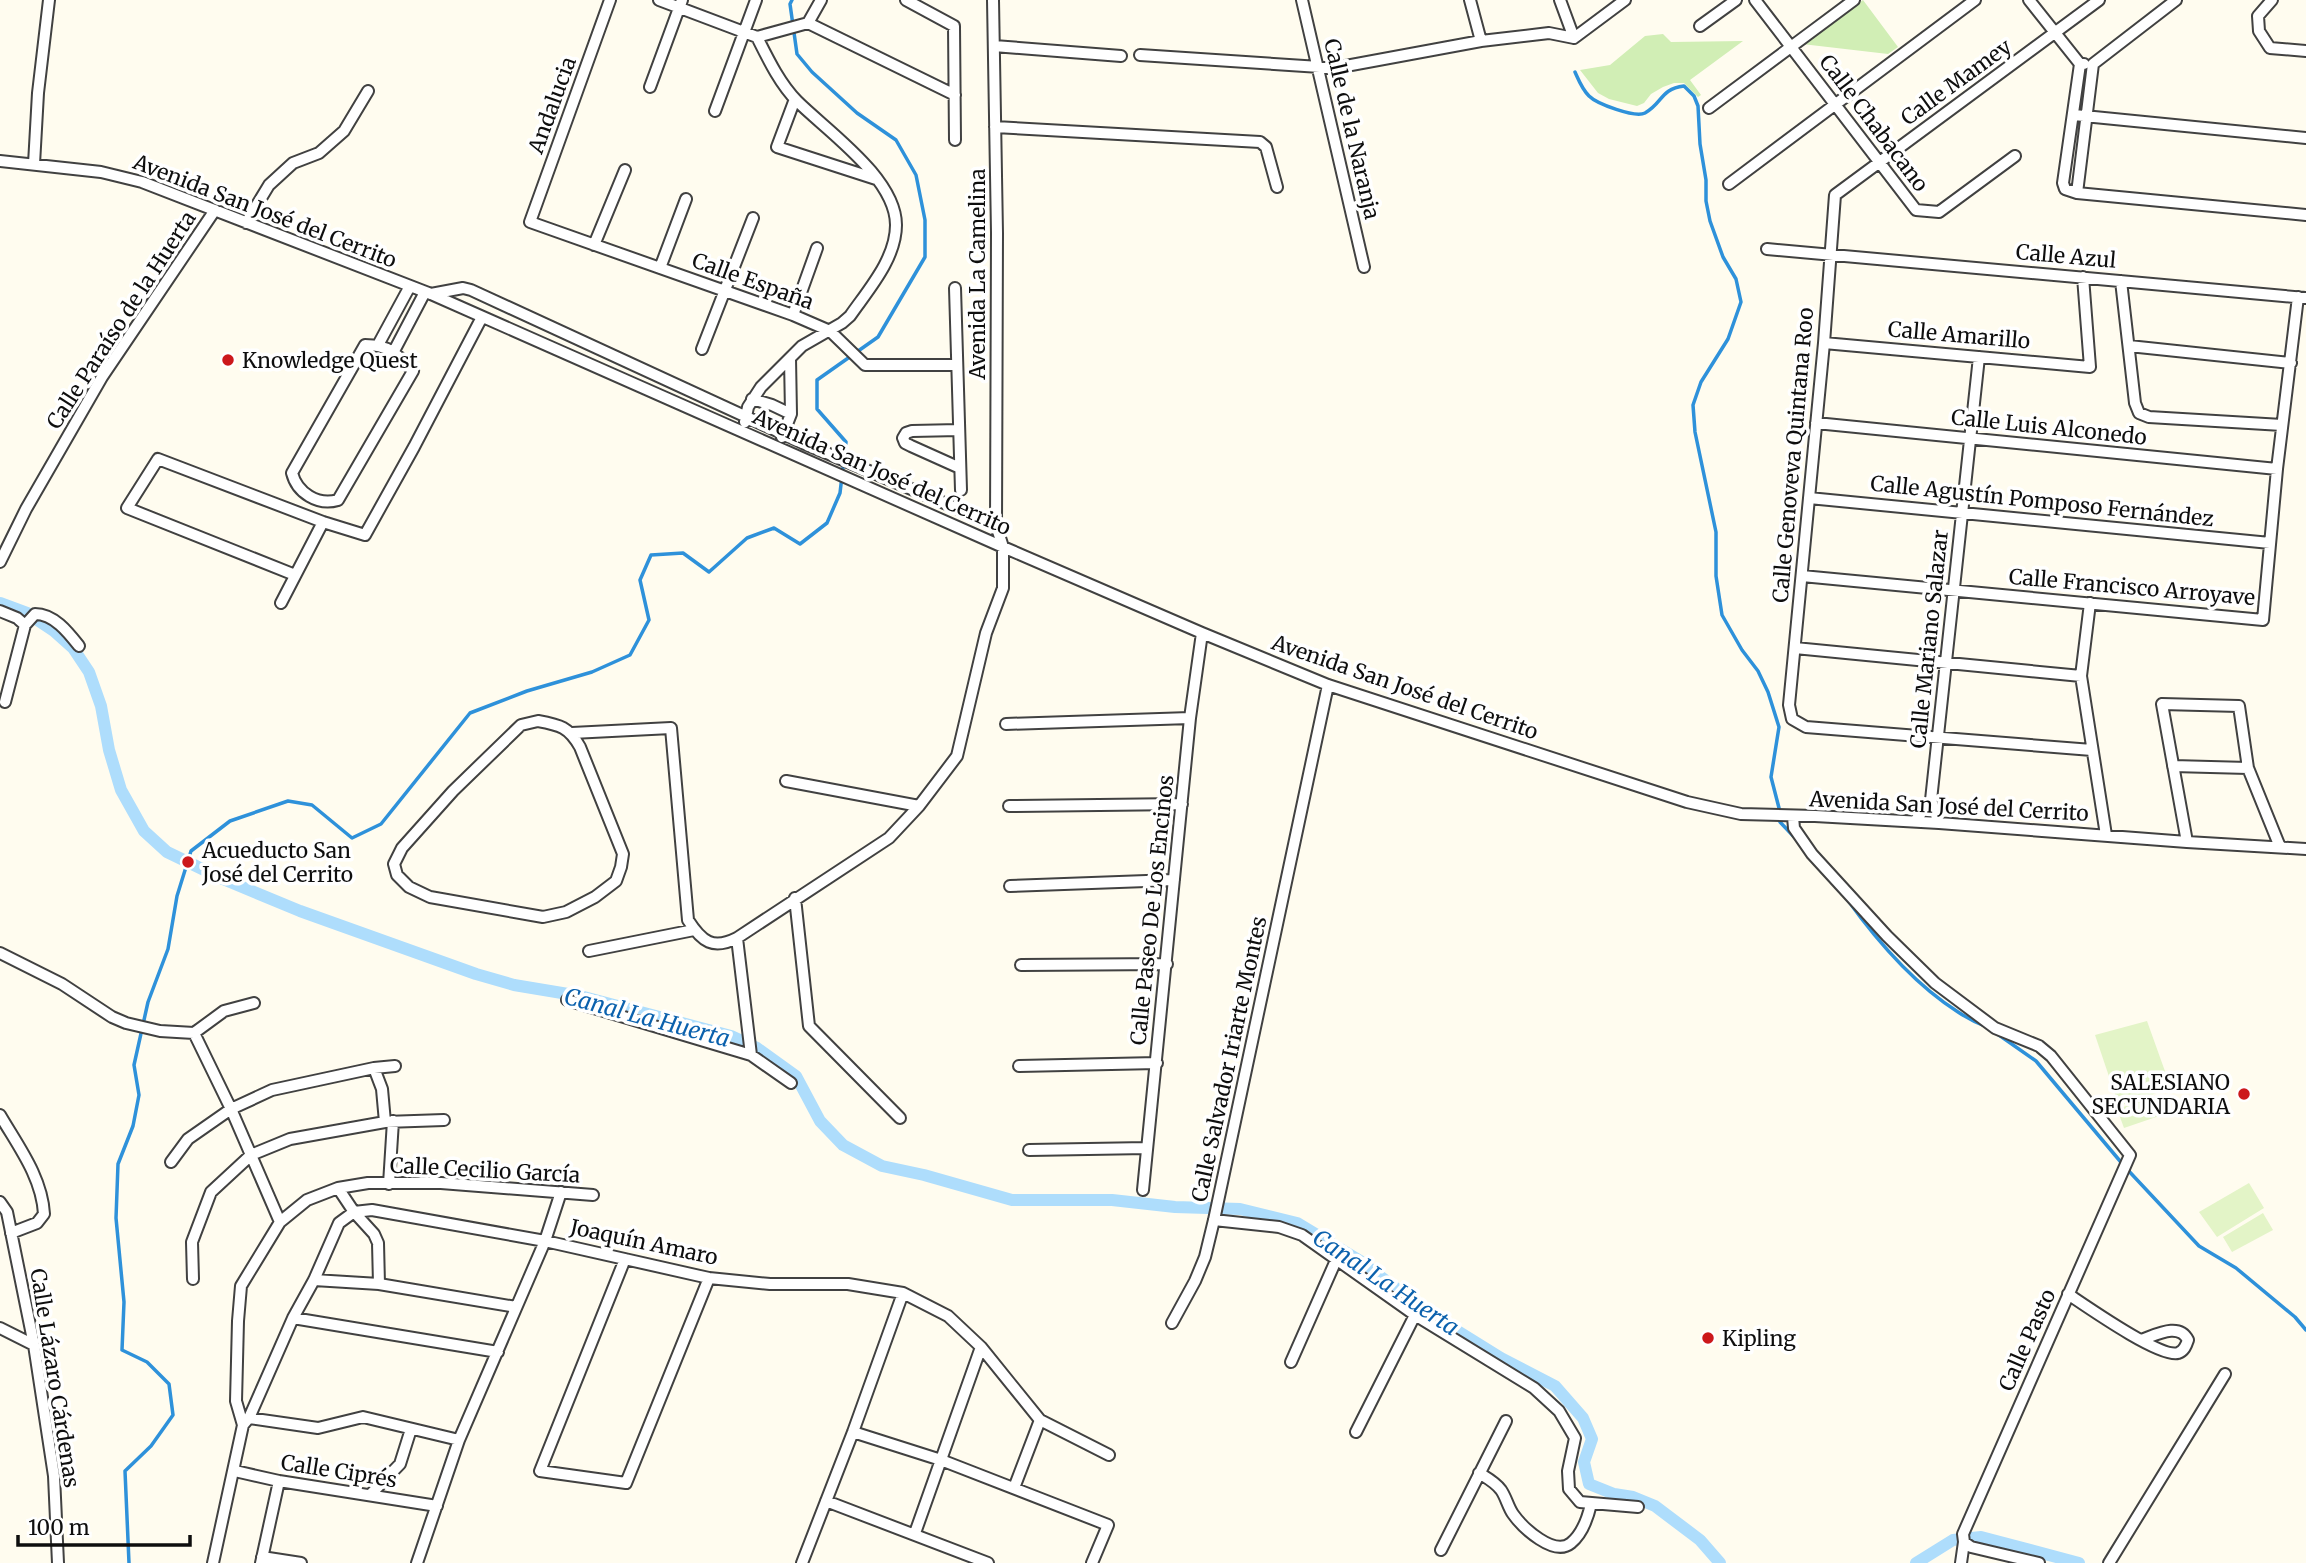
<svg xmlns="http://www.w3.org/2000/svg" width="2306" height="1563" viewBox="0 0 2306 1563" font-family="Merriweather,serif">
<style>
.green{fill:#d1eeb5}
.pitch{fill:#e3f4c7}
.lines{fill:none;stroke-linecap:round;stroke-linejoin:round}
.stream{stroke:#2e91da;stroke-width:3.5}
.canal{stroke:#aeddfc;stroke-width:12}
.minor-casing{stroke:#414141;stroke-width:14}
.minor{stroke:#fff;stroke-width:10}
.poi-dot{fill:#cc181b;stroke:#fff;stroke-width:2.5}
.labels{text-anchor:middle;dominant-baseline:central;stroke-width:7;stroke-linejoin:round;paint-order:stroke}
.street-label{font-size:21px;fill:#0e0e0e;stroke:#fff}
.poi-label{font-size:21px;fill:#0e0e0e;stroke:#fff;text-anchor:start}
.water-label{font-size:23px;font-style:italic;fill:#0b61ad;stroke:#fff}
</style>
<rect width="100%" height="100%" fill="#fffcef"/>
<path class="green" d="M 1863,0 L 1898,47 L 1888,54 L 1802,44 Z
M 1663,34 L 1671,42 L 1743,41 L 1690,80 L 1701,95 L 1698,97 L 1684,83 L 1674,83 L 1663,87 L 1651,94 L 1644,103 L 1637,106 L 1609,99 L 1598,93 L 1580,70 L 1610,65 L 1645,36 Z"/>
<path class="pitch" d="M 2147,1021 L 2171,1088 L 2119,1106 L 2095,1035 Z
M 2157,1096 L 2162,1115 L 2124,1128 L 2117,1109 Z
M 2249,1183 L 2264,1208 L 2217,1237 L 2199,1212 Z
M 2263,1213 L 2273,1230 L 2232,1252 L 2223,1237 Z"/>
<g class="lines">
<path class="stream" d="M 1575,72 C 1579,81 1582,89 1589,96 C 1597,104 1635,118 1645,113 C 1663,103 1660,89 1684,86 L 1694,96 L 1698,106 L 1700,144 L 1706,180 L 1706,201 L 1710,221 L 1723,257 L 1736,279 L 1741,302 L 1728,339 L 1701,382 L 1693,405 L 1695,432 L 1716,532 L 1716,576 L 1722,615 L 1742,650 L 1758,671 L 1768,692 L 1779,727 L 1771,777 L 1779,808
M 1780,822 L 1797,840
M 1847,899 C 1877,941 1914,984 1958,1012 C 1967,1018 1977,1023 1987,1027
M 1996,1033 L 2036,1061 L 2125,1167 L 2199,1246 L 2236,1268 L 2295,1317 L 2306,1330
M 129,1563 L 125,1471 L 151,1446 L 173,1415 L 169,1384 L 147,1362 L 122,1350 L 124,1302 L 116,1218 L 118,1164 L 133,1126 L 139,1095 L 134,1065 L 148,1002 L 168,949 L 177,896 L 191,851 L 230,821 L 288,801 L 312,805 L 352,838 L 381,824 L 470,713 L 527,691 L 592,672 L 630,655 L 649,620 L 640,580 L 651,555 L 683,553 L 709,572 L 747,538 L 774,528 L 800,544 L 827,523 L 840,493 L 846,442 L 817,409 L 817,380 L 878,337 L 925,257 L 925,220 L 916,175 L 896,140 L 857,113 L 812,72 L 797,54 L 790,4 L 792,0"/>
<path class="canal" d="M 0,603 L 27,613 L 54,631 L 73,648 L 89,672 L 101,706 L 109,750 L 121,790 L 144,831 L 167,852 L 223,879 L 300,911 L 476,974 L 514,985 L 580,996 L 731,1036 L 757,1048 L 796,1076 L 820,1121 L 843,1145 L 882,1166 L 924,1175 L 1012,1200 L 1112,1200 L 1175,1207 L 1240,1209 L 1297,1223 L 1360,1261 L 1427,1312 L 1501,1358 L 1555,1386 L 1583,1418 L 1592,1439 L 1584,1462 L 1589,1484 L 1614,1494 L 1633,1497 L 1655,1506 L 1700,1540 L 1720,1563
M 1916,1563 L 1953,1540 L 1981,1537 L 2079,1563"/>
<defs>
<path id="minor" d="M 610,0 L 530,222 L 793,315 L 830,331 L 865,365 L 957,365
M 659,0 L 757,37 L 808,23
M 906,0 L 954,26 L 955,140
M 1302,0 L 1364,267
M 1470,0 L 1481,41
M 1560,0 L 1574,38
M 1755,0 L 1916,210 L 1939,212 L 2015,156
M 2029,0 L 2080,64 L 2084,64
M 2272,0 L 2258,16 L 2259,31 L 2270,48 L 2306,51
M 808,23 L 955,95
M 808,23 L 821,0
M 1700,26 L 1736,0
M 1574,38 L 1625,0
M 994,46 L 1121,56
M 1140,55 L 1335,68 L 1481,41 L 1549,33 L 1574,38
M 2080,64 L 2063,183 L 2065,189 L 2077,193 L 2306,215
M 2093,64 L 2176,0
M 650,87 L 682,0
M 795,99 L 777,147 L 876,179
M 1709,108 L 1854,0
M 715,111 L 756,0
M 2074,115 L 2306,138
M 995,127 L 1260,142 L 1266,147 L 1277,187
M 0,161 L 101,172 L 142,182 L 431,294 L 1003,547 L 1202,633 L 1328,685 L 1687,802 L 1741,814 L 1815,816 L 1939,823 L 2187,842 L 2306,849
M 34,164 L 38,93 L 49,0
M 1729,184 L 1975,0
M 2077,193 L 2093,64
M 246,223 L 269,185 L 293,163 L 319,153 L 344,131 L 368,91
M 594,245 L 625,170
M 1767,249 L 2306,298
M 660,268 L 686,199
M 2121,281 L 2135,403 L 2139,413 L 2149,417 L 2282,425
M 955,288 L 961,490
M 431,294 L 463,288 L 471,290 L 803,443 L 996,525
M 793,315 L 817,248
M 1824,343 L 2090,367 L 2083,277
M 365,345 C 390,345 397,354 413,371 L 338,500 C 318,506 297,493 292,473 Z
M 378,345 L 410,286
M 2129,346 L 2291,363
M 702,349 L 753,218
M 394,351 L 425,292
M 752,399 L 772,405 L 791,414
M 745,422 L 748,407 L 761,387 L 802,346 L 842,323 L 850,316 C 868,290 896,259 896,225 C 896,178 827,131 797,101 C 780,84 768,59 757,37
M 1816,423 L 2277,469
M 959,430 L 912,431 L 906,433 L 903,438 L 905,443 L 911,446 L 960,468
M 782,437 L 791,414 L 790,358
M 1809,498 L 2270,543
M 0,562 L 26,509 L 102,377 L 215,210
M 295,575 L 127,508 L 158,459 L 323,522 L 365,535 L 414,447 L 482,317
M 1802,576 L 2263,620 L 2277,469 L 2298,297
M 281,603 L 323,522
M 2090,603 L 2081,676 L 2106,835
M 0,611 L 17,618 L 25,625
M 1795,648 L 2081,676
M 5,702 L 25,625 L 35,614 C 54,614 68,632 79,646
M 538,721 C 560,725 569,727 580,747 L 623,854 L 621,867 L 616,881 L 595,897 L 566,912 L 543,917 L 430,897 L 409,887 L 397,875 L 394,864 L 402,848 L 453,791 L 521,725 Z
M 1006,724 L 1190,718
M 572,733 L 671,728 L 688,920 C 702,942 713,950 737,938 L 889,838 L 919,806 L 957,756 L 986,633 L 1003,588 L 1003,547 L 996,525 L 997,233 L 993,0
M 2092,750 L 1806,727 L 1792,719 L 1789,705 L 1824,343 L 1835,195 L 2099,0
M 2173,766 L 2248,768
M 786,781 L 919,806
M 1009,806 L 1182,804
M 1793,817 L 1794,828 L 1812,854 L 1887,936 L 1935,983 L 1995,1028 L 2039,1046 L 2051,1056 L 2130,1155 L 1963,1534 L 1964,1542 L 1961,1563
M 1915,821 L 1931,800
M 1939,823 L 1931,800 L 1979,357
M 2187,842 L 2162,704 L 2239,706 L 2248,768 L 2280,847
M 1010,886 L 1174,880
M 795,898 L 809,1026 L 900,1118
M 737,938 L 751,1055
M 589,951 L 694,930
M 0,953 L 62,984 L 112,1017 L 126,1023 L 160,1031 L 194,1033
M 1021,965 L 1167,964
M 567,1000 L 751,1055 L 791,1083
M 194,1033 L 231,1109 L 280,1222
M 194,1033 L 224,1011 L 254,1003
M 1019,1066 L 1157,1063
M 374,1068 L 382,1089 L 385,1122
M 0,1115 C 18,1146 42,1177 44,1214 L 37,1223 L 11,1233
M 1029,1150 L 1147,1148
M 171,1162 L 188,1139 L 231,1109 L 272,1090 L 374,1068 L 395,1066
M 389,1184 L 393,1121
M 338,1188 L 354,1212 L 374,1234 L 378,1243 L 379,1284
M 1143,1190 L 1190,718 L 1202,633
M 0,1202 L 7,1212 L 34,1345 L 54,1476 L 58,1563
M 1214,1220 L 1279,1227 L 1302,1235 L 1415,1315 L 1534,1388 L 1559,1411 L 1575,1438 L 1568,1471 L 1569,1489 L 1580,1502 L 1638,1507
M 625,1259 L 540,1471 L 626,1483 L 709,1278
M 193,1279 L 192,1242 L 211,1192 L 251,1155 L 290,1139 L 385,1122 L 444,1120
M 314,1280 L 379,1284 L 516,1307
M 2068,1294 C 2086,1306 2160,1358 2178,1353 C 2184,1351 2186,1346 2188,1340 C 2179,1322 2156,1335 2141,1340
M 293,1318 L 498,1352
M 1172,1323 L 1195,1281 L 1205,1257 L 1214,1220 L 1328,685
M 0,1328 L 34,1345
M 1291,1362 L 1337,1258
M 249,1418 L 318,1428 L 363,1417 L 459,1440
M 243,1425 L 249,1418 L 293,1318 L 314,1280 L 339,1223 L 354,1212 L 372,1210 L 545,1241 L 709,1278 L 770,1284 L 848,1284 L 903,1293 L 948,1316 L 981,1347 L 1040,1420 L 1109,1455
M 853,1432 L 941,1460 L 1108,1525 L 1092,1563
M 1356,1432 L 1415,1315
M 235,1471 L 279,1481 L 437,1506
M 1479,1473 C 1487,1478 1495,1482 1501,1490 C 1506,1497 1508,1507 1513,1514 C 1523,1528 1554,1557 1571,1543 C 1582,1534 1588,1517 1591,1504
M 1014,1488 L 1040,1420
M 370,1495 L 400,1464 L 411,1429
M 826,1501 L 988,1563
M 915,1533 L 981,1347
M 1964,1542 L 1971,1547 L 2039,1563
M 1441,1550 L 1506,1421
M 262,1557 L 301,1563
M 213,1563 L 243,1425 L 236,1401 L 238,1321 L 241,1286 L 280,1222 L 307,1200 L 338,1188 L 368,1183 L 441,1183 L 593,1195
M 261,1563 L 279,1481
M 417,1563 L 459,1440 L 545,1241 L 561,1192
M 802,1563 L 853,1432 L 903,1293
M 2109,1563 L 2225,1374"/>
</defs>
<use href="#minor" class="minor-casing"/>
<use href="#minor" class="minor"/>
</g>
<g class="poi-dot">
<circle cx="228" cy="360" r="7"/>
<circle cx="188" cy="862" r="7"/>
<circle cx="2244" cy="1094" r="7"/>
<circle cx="1708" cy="1338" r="7"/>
</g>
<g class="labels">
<g class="street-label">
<text transform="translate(1956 82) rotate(-36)">Calle Mamey</text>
<text transform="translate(552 105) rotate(-70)">Andalucia</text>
<text transform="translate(1874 123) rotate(53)">Calle Chabacano</text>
<text transform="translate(1352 129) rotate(77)">Calle de la Naranja</text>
<text transform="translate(265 211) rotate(21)">Avenida San José del Cerrito</text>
<text transform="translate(2066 256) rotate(5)">Calle Azul</text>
<text transform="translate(977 274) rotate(-90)">Avenida La Camelina</text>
<text transform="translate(753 281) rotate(20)">Calle España</text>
<text transform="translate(121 320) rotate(-57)">Calle Paraíso de la Huerta</text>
<text transform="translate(1959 335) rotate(5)">Calle Amarillo</text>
<text transform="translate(2049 427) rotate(6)">Calle Luis Alconedo</text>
<text transform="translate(1793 455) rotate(-85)">Calle Genoveva Quintana Roo</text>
<text transform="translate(882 472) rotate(24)">Avenida San José del Cerrito</text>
<text transform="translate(2042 501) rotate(6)">Calle Agustín Pomposo Fernández</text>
<text transform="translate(2132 587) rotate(5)">Calle Francisco Arroyave</text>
<text transform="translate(1929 639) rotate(-84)">Calle Mariano Salazar</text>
<text transform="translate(1405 687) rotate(19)">Avenida San José del Cerrito</text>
<text transform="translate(1949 806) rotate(3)">Avenida San José del Cerrito</text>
<text transform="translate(1152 910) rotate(-84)">Calle Paseo De Los Encinos</text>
<text transform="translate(1229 1059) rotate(-78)">Calle Salvador Iriarte Montes</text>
<text transform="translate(485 1170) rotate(3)">Calle Cecilio García</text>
<text transform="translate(644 1242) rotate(12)">Joaquín Amaro</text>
<text transform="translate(2027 1340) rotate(-66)">Calle Pasto</text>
<text transform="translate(55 1378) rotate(81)">Calle Lázaro Cárdenas</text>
<text transform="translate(339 1471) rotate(9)">Calle Ciprés</text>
</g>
<g class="poi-label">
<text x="242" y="360">Knowledge Quest</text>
<text x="202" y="850">Acueducto San<tspan x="202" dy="24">José del Cerrito</tspan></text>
<text x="2230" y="1082" text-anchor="end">SALESIANO<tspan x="2230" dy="24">SECUNDARIA</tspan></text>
<text x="1722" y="1338">Kipling</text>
</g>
<g class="water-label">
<text transform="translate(647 1017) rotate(15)">Canal La Huerta</text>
<text transform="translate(1386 1282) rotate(34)">Canal La Huerta</text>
</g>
</g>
<path d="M18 1535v10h172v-10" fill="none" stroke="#0e0e0e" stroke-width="3.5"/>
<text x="28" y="1535" font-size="21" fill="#0e0e0e" stroke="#ffffff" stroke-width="5" paint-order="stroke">100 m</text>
</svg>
